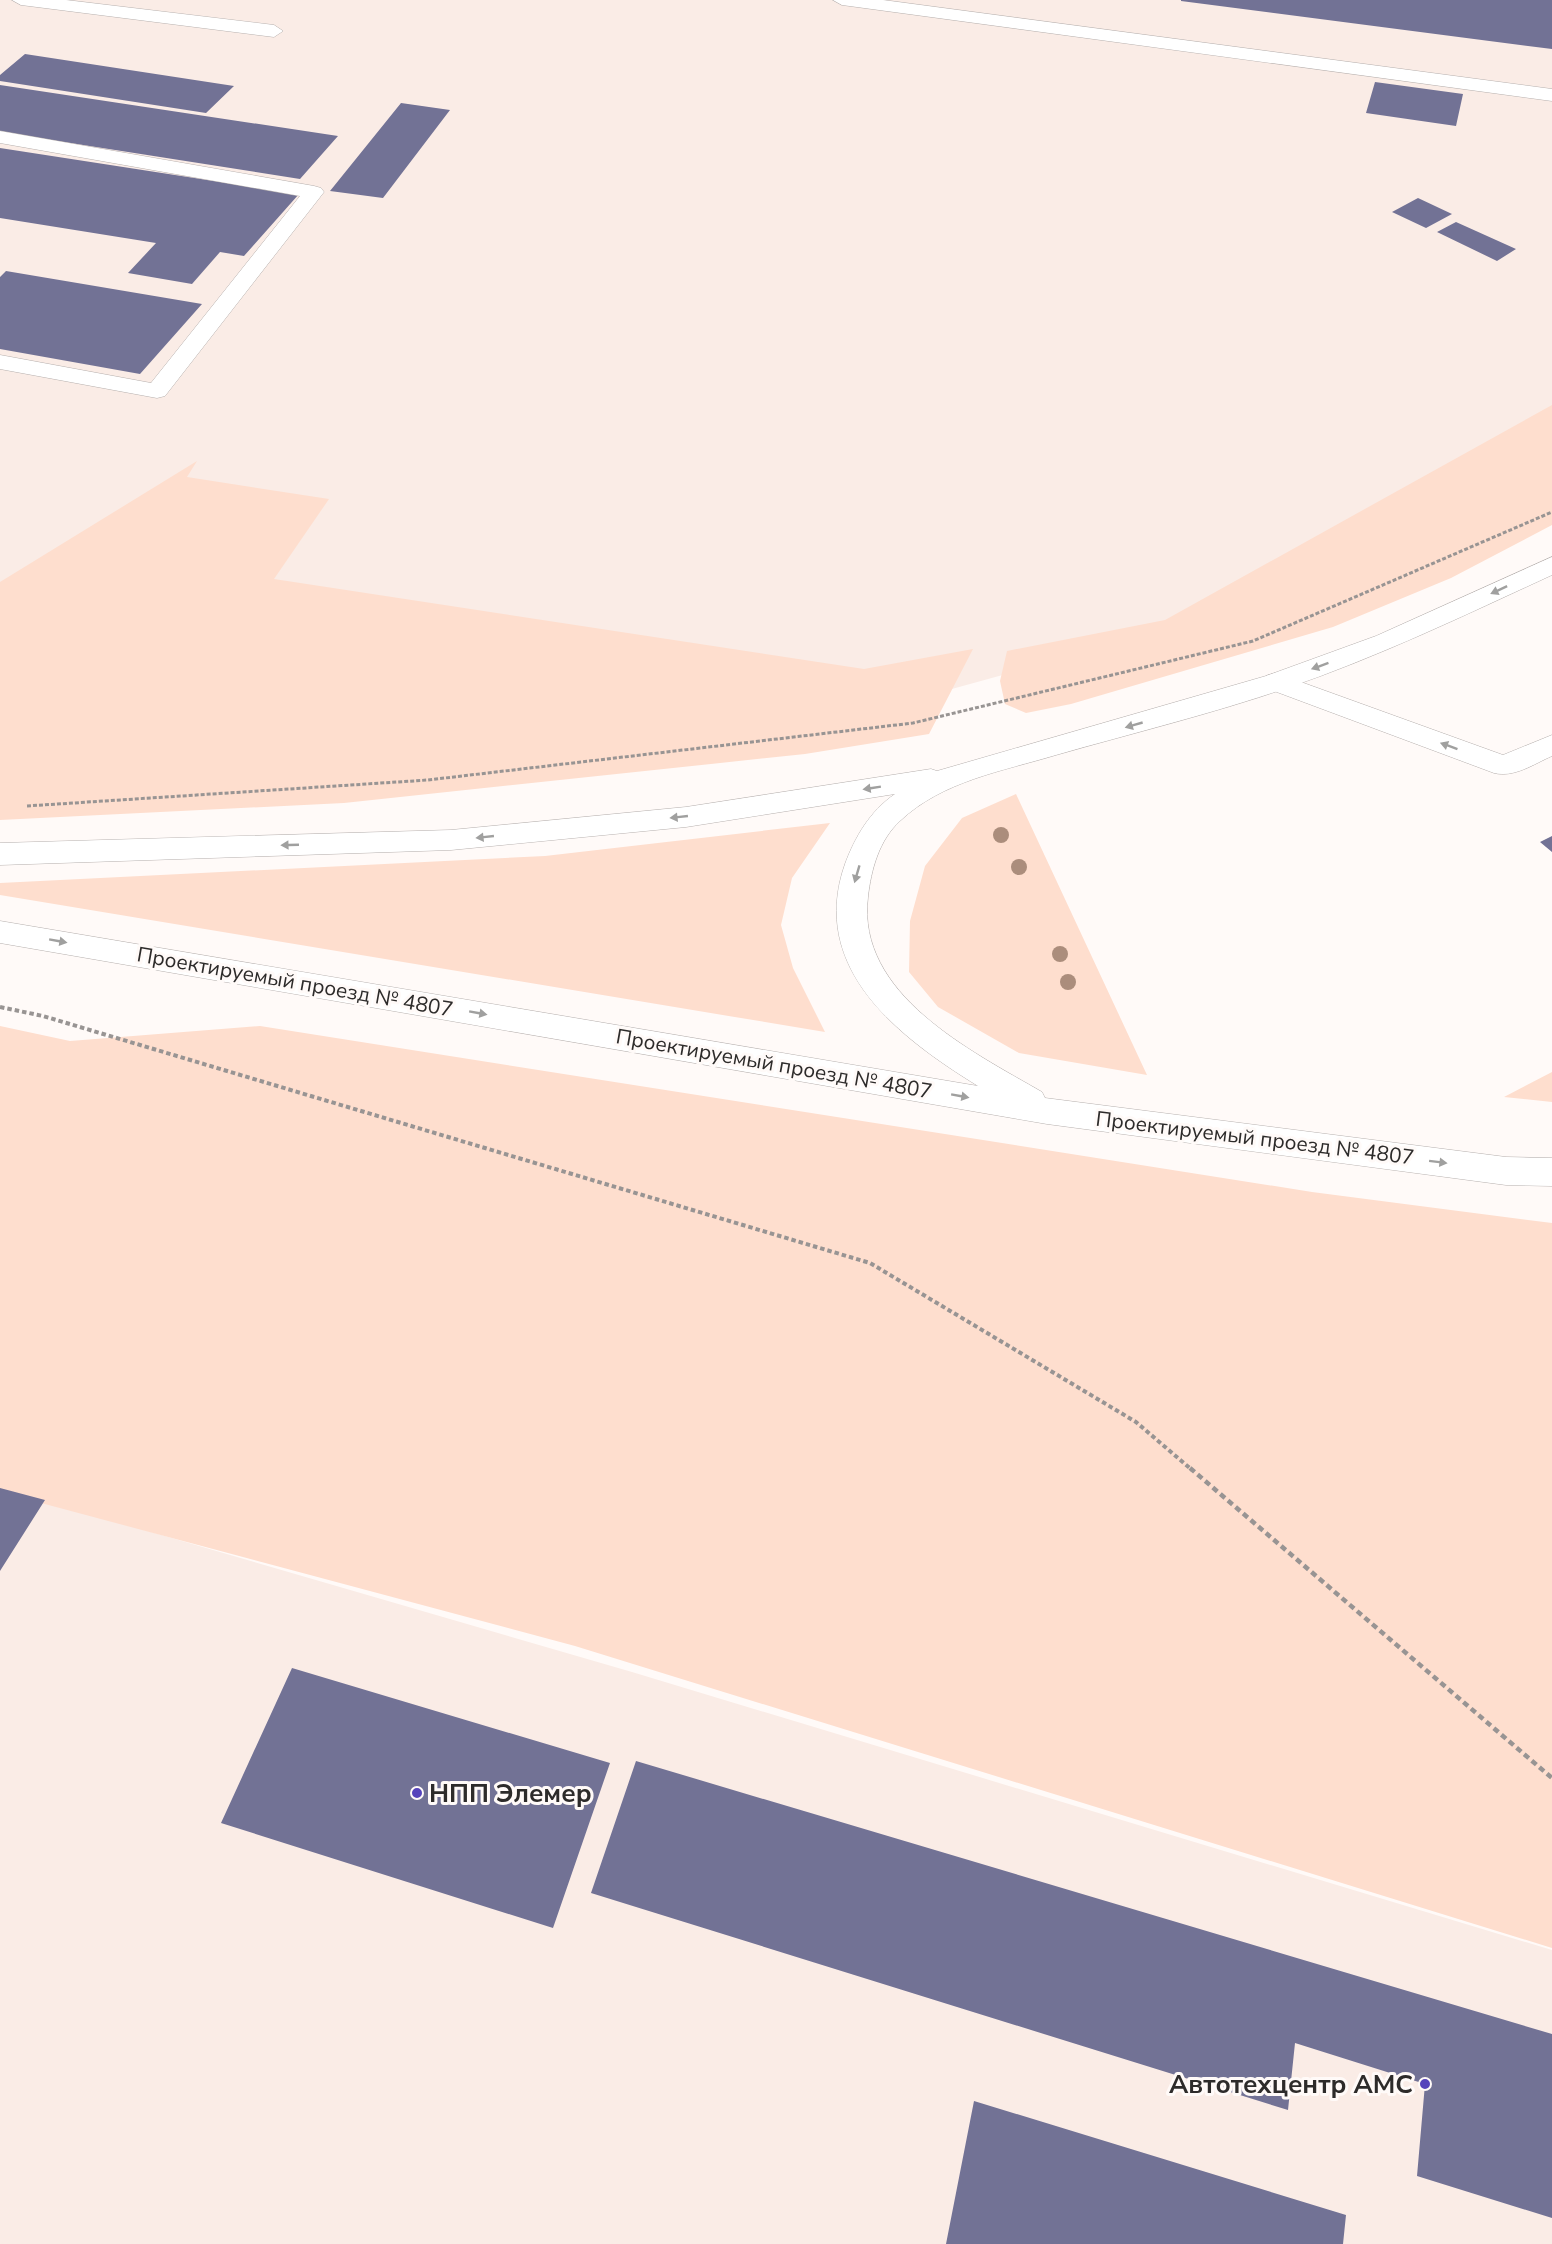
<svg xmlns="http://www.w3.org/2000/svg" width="1552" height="2244" viewBox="0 0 1552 2244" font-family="'Nunito Sans',sans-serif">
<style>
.built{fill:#faece6}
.green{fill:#fedece}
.building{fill:#727295}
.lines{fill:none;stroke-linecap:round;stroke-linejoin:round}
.lane-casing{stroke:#b5afad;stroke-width:1}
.secondary-casing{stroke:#b5afad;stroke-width:1}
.path-far2{stroke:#989493;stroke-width:3;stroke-dasharray:4 2;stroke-linecap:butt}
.path-far1{stroke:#989493;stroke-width:4;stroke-dasharray:4.5 3;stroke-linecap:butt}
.path{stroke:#989493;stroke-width:4.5;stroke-dasharray:6 4;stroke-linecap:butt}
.lane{fill:#fff;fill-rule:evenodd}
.secondary{fill:#fff;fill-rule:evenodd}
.tree{fill:#ab8d7c}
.oneway{fill:#a0a09f}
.poi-dot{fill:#5643bb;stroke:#fffaf8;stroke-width:2}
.labels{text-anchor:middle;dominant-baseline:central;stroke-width:6;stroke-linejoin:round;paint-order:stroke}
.street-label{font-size:21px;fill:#2d2b2a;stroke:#fffaf8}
.near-poi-label{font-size:26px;font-weight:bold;fill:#2d2b2a;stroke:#fffaf8;text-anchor:start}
</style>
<rect width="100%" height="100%" fill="#fffaf8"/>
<path class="built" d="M 0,0 L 1552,0 L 1552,494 L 1463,548 L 854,716 L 0,746 Z
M 0,1488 L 632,1672 L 1552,1950 L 1552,2244 L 0,2244 Z"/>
<path class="green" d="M 1552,405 L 1552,525 L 1451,578 L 1333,627 L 1071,704 L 1026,713 L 1005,704 L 1000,681 L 1007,651 L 1165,620 Z
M 197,461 L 187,477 L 329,499 L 274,579 L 864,669 L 973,649 L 929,734 L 805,754 L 344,803 L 0,820 L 0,582 Z
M 1016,794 L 1147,1075 L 1019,1053 L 938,1007 L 909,972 L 910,921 L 925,866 L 962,818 Z
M 830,823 L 792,878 L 781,925 L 793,968 L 825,1032 L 0,895 L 0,883 L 545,856 Z
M 0,1026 L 70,1041 L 260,1026 L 1312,1192 L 1552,1223 L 1552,1948 L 575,1646 L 0,1492 Z
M 1552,1072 L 1552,1102 L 1504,1097 Z"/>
<path class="building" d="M 1181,0 L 1552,0 L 1552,49 L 1181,1 Z
M 25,54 L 234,86 L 206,113 L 0,81 L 0,75 Z
M 1375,82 L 1463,94 L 1456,126 L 1366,113 Z
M 0,85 L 338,136 L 300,179 L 0,132 Z
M 401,103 L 450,110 L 383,198 L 330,191 Z
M 0,148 L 299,194 L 244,256 L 220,252 L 192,284 L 128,273 L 156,243 L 0,218 Z
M 1418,198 L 1452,214 L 1426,228 L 1392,212 Z
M 1456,222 L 1516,249 L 1497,261 L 1437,232 Z
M 6,271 L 202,304 L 140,374 L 0,349 L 0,277 Z
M 1552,836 L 1552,852 L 1540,842 Z
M 0,1488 L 45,1500 L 0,1571 Z
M 292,1668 L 610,1763 L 553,1928 L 221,1823 Z
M 636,1761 L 1552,2034 L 1552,2218 L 1417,2176 L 1425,2084 L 1295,2043 L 1288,2110 L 591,1893 Z
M 974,2101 L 1346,2215 L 1343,2244 L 946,2244 Z"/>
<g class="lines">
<defs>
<path id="lane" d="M 12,0 L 66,0 L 274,25 L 283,31 L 274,37 L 21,5 Z
M 833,0 L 883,0 L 1552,89 L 1552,101 L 842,5 Z
M 0,131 L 314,186 L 321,188 L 324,192 L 165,396 L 157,398 L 0,369 L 0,355 L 151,383 L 300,196 L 0,143 Z
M 1276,673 L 1503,755 L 1552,735 L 1552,756 C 1534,764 1514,778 1494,773 L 1266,688 L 1262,682 L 1266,676 Z"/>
<path id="secondary" d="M 1552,557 L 1552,575 C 1465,615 1378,657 1287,688 C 1211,714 1133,733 1056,755 C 1003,771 942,781 900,821 C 879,840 871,870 868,897 C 856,994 971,1051 1042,1092 L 1045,1098 L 1506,1157 L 1552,1158 L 1552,1186 L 1506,1185 L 1047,1124 L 0,943 L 0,921 L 978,1086 C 900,1038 808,969 845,864 C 855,837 870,811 895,794 L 686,827 L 451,850 L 0,865 L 0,843 L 451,830 L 686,807 L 931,769 L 937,771 L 1266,676 L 1376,636 Z"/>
</defs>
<use href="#lane" class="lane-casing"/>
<use href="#secondary" class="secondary-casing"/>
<path class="path-far2" d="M 27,806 L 428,780 L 913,723 L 1253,641 L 1552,512"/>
<path class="path-far1" d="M 0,1007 L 43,1016 L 870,1263 L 1136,1422 L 1192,1470"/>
<path class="path" d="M 1190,1468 L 1552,1778"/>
<use href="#lane" class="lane"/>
<use href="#secondary" class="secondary"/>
</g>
<g class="tree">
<circle cx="1001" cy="835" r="8"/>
<circle cx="1019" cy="867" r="8"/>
<circle cx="1060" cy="954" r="8"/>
<circle cx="1068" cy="982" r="8"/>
</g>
<defs><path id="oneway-solid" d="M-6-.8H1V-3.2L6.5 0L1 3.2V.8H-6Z" transform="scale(1.5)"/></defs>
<g class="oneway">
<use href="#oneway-solid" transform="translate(1499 590) rotate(155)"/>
<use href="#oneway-solid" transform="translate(1320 666) rotate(160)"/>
<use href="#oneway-solid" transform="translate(1134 725) rotate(164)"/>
<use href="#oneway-solid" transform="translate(1449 746) rotate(-160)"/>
<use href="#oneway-solid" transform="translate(872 788) rotate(171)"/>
<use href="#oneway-solid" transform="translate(679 817) rotate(174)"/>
<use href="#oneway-solid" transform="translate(485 837) rotate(174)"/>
<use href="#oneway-solid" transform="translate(290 845) rotate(178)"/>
<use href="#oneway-solid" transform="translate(857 874) rotate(106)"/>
<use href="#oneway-solid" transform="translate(58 941) rotate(10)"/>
<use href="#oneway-solid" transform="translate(478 1013) rotate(10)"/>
<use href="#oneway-solid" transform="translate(960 1096) rotate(10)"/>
<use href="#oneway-solid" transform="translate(1438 1162) rotate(7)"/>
</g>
<g class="poi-dot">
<circle cx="417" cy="1793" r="6"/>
<circle cx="1425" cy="2084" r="6"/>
</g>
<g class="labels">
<g class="street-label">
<text transform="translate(295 982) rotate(10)">Проектируемый проезд № 4807</text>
<text transform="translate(774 1064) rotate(10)">Проектируемый проезд № 4807</text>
<text transform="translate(1255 1138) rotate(7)">Проектируемый проезд № 4807</text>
</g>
<g class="near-poi-label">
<text x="429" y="1793">НПП Элемер</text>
<text x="1413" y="2084" text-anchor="end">Автотехцентр АМС</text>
</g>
</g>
</svg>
